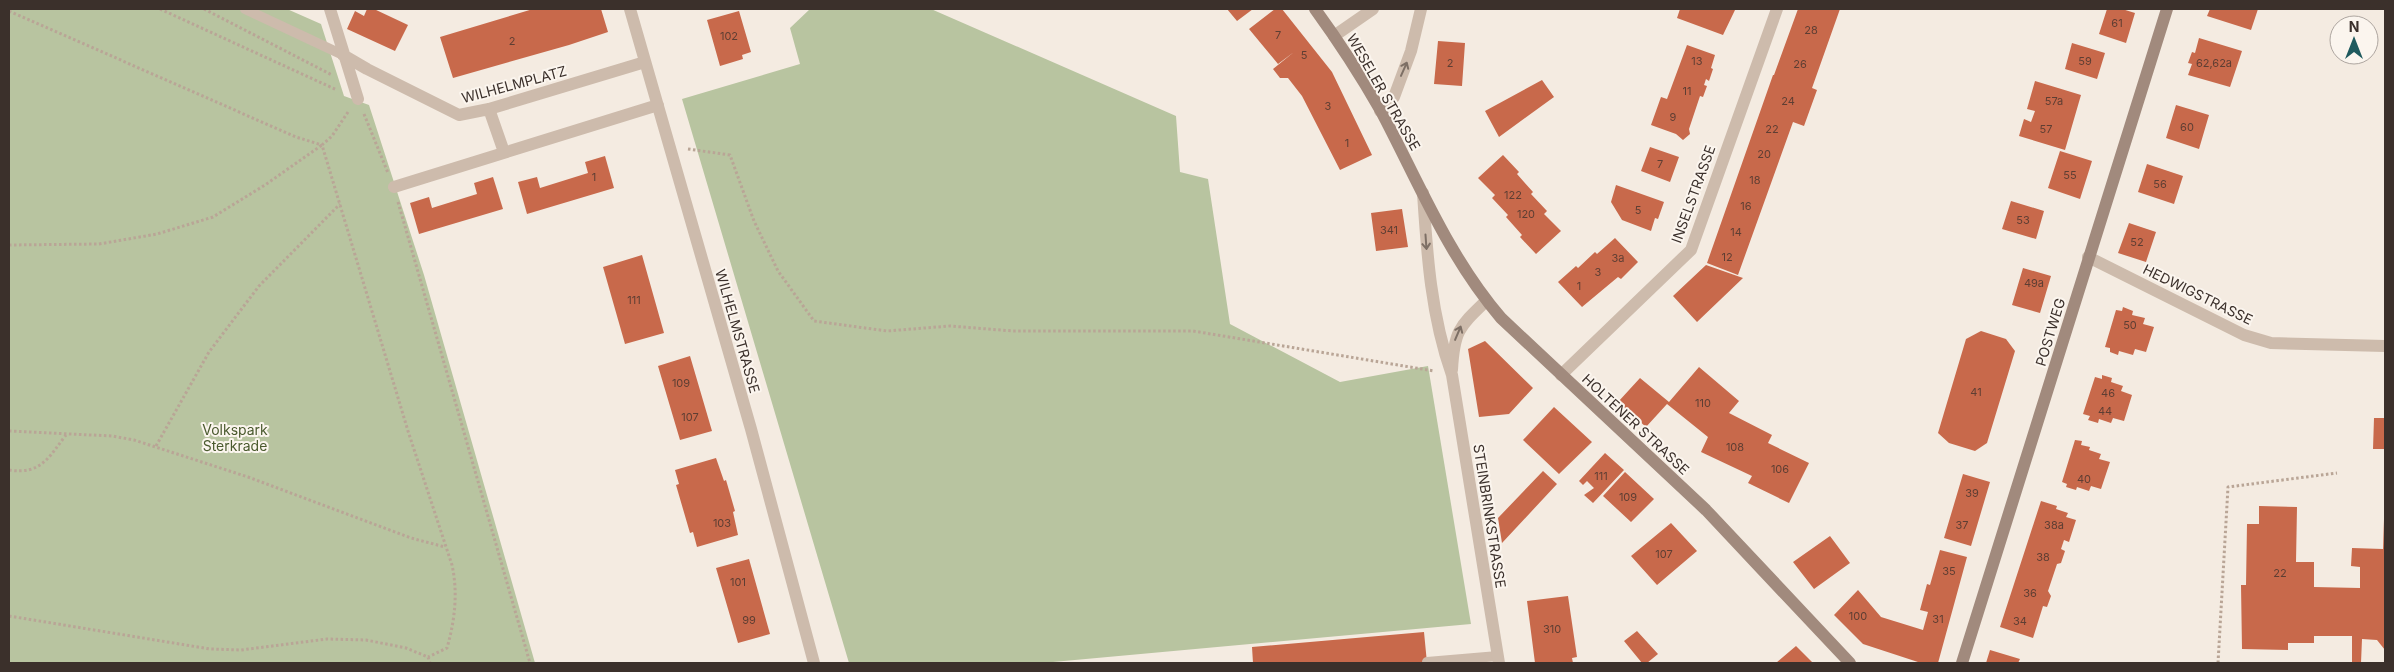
<svg xmlns="http://www.w3.org/2000/svg" width="2394" height="672" viewBox="0 0 2394 672" font-family="Inter,sans-serif">
<style>
.green{fill:#b8c4a0}
.building{fill:#c8694b}
.lines{fill:none;stroke-linecap:round;stroke-linejoin:round}
.path{stroke:#b9a596;stroke-width:3;stroke-dasharray:2.5 2.5;stroke-linecap:butt}
.lane{stroke:#cdbbac;stroke-width:10}
.street{stroke:#cdbbac;stroke-width:12}
.secondary{stroke:#a18a7d;stroke-width:12}
.oneway{stroke:#7d6f65}
.labels{text-anchor:middle;dominant-baseline:central;stroke-width:4;stroke-linejoin:round;paint-order:stroke}
.number-label{font-size:11px;fill:#5e3e33}
.street-label{font-size:14px;fill:#3b302b;stroke:#fbf5ee}
.park-label{font-size:14px;fill:#4a5a2e;stroke:#fbf5ee}
</style>
<rect width="100%" height="100%" fill="#f4ebe1"/>
<path class="green" d="M 9,9 L 287,9 L 321,24 L 344,96 L 369,105 L 424,275 L 535,663 L 9,663 Z
M 810,9 L 931,9 L 1176,116 L 1180,172 L 1208,179 L 1230,324 L 1340,382 L 1428,366 L 1471,624 L 1042,663 L 849,663 L 682,99 L 800,64 L 790,28 Z"/>
<path class="building" d="M 367,9 L 374,9 L 408,25 L 395,51 L 347,29 L 355,11 L 364,16 Z
M 533,9 L 601,9 L 608,32 L 569,45 L 453,78 L 440,37 Z
M 1227,9 L 1253,9 L 1237,21 Z
M 1275,9 L 1282,9 L 1332,72 L 1372,155 L 1340,170 L 1302,96 L 1288,78 L 1280,78 L 1273,69 L 1294,52 L 1278,64 L 1249,29 Z
M 1680,9 L 1732,9 L 1735,10 L 1723,35 L 1677,18 Z
M 1798,9 L 1840,9 L 1812,88 L 1817,90 L 1804,126 L 1793,122 L 1738,275 L 1707,263 L 1773,75 L 1774,75 Z
M 2107,9 L 2122,9 L 2135,13 L 2126,43 L 2099,34 Z
M 2210,9 L 2258,9 L 2251,30 L 2207,16 Z
M 739,11 L 751,52 L 742,55 L 743,59 L 720,66 L 707,20 Z
M 2199,38 L 2242,51 L 2230,87 L 2188,75 L 2192,64 L 2188,63 L 2192,52 L 2195,53 Z
M 1438,41 L 1465,43 L 1462,86 L 1434,84 Z
M 2072,43 L 2105,53 L 2097,79 L 2065,69 Z
M 1687,45 L 1715,55 L 1711,68 L 1713,69 L 1709,81 L 1706,79 L 1704,85 L 1707,86 L 1703,97 L 1700,96 L 1689,129 L 1690,134 L 1683,140 L 1676,134 L 1651,125 L 1661,97 L 1667,99 Z
M 1542,80 L 1554,97 L 1499,137 L 1485,111 Z
M 2035,81 L 2081,95 L 2065,150 L 2019,136 L 2024,119 L 2031,122 L 2035,111 L 2027,109 Z
M 2176,105 L 2209,115 L 2199,149 L 2166,138 Z
M 1650,147 L 1679,157 L 1670,182 L 1641,171 Z
M 2060,151 L 2092,161 L 2080,199 L 2048,188 Z
M 1503,155 L 1519,172 L 1517,174 L 1533,192 L 1531,194 L 1547,211 L 1544,214 L 1561,231 L 1536,254 L 1520,237 L 1522,235 L 1506,217 L 1508,215 L 1492,198 L 1495,195 L 1478,178 Z
M 605,156 L 614,188 L 527,214 L 518,182 L 537,177 L 540,188 L 588,173 L 585,162 Z
M 2147,164 L 2183,176 L 2174,204 L 2138,192 Z
M 493,177 L 503,209 L 419,234 L 410,203 L 429,197 L 432,208 L 477,194 L 474,183 Z
M 1616,185 L 1664,202 L 1658,219 L 1655,218 L 1651,231 L 1622,220 L 1611,202 Z
M 2011,201 L 2044,211 L 2036,239 L 2002,229 Z
M 1402,209 L 1408,247 L 1376,251 L 1371,213 Z
M 2129,223 L 2156,232 L 2146,262 L 2118,253 Z
M 1615,238 L 1638,262 L 1621,279 L 1618,277 L 1582,307 L 1558,282 L 1576,266 L 1578,268 L 1595,252 L 1597,254 Z
M 642,255 L 664,333 L 625,344 L 603,267 Z
M 1706,265 L 1743,278 L 1697,322 L 1673,296 Z
M 2023,268 L 2051,276 L 2040,313 L 2012,305 Z
M 2123,307 L 2133,311 L 2132,315 L 2145,318 L 2143,324 L 2154,327 L 2146,352 L 2135,349 L 2133,355 L 2119,351 L 2118,355 L 2110,352 L 2110,348 L 2105,347 L 2116,310 L 2122,311 Z
M 1981,331 L 2006,339 L 2015,351 L 1987,443 L 1975,451 L 1949,443 L 1938,433 L 1966,339 Z
M 1485,341 L 1533,388 L 1509,414 L 1479,417 L 1468,349 Z
M 690,356 L 712,431 L 680,440 L 658,366 Z
M 1699,367 L 1739,401 L 1729,413 L 1772,435 L 1768,443 L 1809,463 L 1789,503 L 1748,483 L 1752,476 L 1701,452 L 1708,437 L 1667,404 L 1646,427 L 1618,402 L 1640,378 L 1669,402 Z
M 2102,375 L 2112,378 L 2111,382 L 2123,386 L 2121,391 L 2132,395 L 2124,421 L 2113,418 L 2111,423 L 2099,419 L 2098,423 L 2088,420 L 2090,416 L 2083,414 L 2095,377 L 2102,379 Z
M 1554,407 L 1592,442 L 1559,474 L 1523,440 Z
M 2374,418 L 2385,418 L 2385,449 L 2373,449 Z
M 2075,440 L 2082,441 L 2081,445 L 2090,447 L 2089,450 L 2101,454 L 2099,459 L 2110,462 L 2101,489 L 2091,486 L 2089,491 L 2077,487 L 2076,490 L 2066,487 L 2067,484 L 2062,482 Z
M 1605,453 L 1624,470 L 1593,503 L 1584,495 L 1594,488 L 1587,481 L 1583,485 L 1579,481 Z
M 716,458 L 724,481 L 726,480 L 735,511 L 733,512 L 738,535 L 697,547 L 693,532 L 690,533 L 676,485 L 679,484 L 675,470 Z
M 1543,471 L 1557,484 L 1502,543 L 1498,518 Z
M 1625,472 L 1654,499 L 1631,522 L 1603,496 Z
M 1963,474 L 1990,482 L 1971,546 L 1944,538 Z
M 2041,501 L 2057,506 L 2056,509 L 2068,513 L 2066,517 L 2076,520 L 2069,542 L 2064,540 L 2061,549 L 2065,551 L 2061,563 L 2057,564 L 2048,591 L 2051,596 L 2047,607 L 2043,606 L 2033,638 L 2000,627 Z
M 2259,506 L 2297,507 L 2296,562 L 2314,562 L 2314,587 L 2360,588 L 2360,567 L 2351,566 L 2352,548 L 2383,549 L 2384,519 L 2385,519 L 2385,650 L 2377,640 L 2362,639 L 2361,663 L 2352,663 L 2352,636 L 2314,636 L 2314,643 L 2288,643 L 2288,650 L 2242,649 L 2241,585 L 2246,585 L 2247,524 L 2259,524 Z
M 1671,523 L 1697,551 L 1657,585 L 1631,556 Z
M 1830,536 L 1850,563 L 1814,589 L 1793,562 Z
M 1940,550 L 1967,557 L 1938,663 L 1921,663 L 1863,644 L 1834,615 L 1858,590 L 1881,617 L 1923,630 L 1928,612 L 1920,610 L 1927,584 L 1930,585 Z
M 749,559 L 770,634 L 738,643 L 716,568 Z
M 1568,596 L 1577,657 L 1572,658 L 1573,663 L 1535,663 L 1527,601 Z
M 1637,631 L 1658,654 L 1647,663 L 1642,663 L 1624,641 Z
M 1424,632 L 1427,663 L 1253,663 L 1252,647 Z
M 1796,646 L 1813,663 L 1776,663 Z
M 1990,650 L 2020,659 L 2018,663 L 1986,663 Z"/>
<g class="lines">
<path class="path" d="M 160,9 L 337,90
M 204,9 L 332,75
M 9,11 L 296,137 L 322,145
M 348,112 L 332,136 L 322,145 L 408,431 L 452,565 C 458,592 455,620 447,648 L 428,657
M 364,114 L 388,173
M 688,149 L 730,155 L 754,221 L 778,271 L 814,321 L 887,331 L 950,326 L 1013,331 L 1193,331 L 1434,371
M 398,202 L 530,663
M 9,245 L 99,244 L 157,234 L 213,217 L 265,185 L 322,145
M 9,431 L 112,436 L 134,440 L 248,477 L 411,538 L 445,547
M 156,446 L 209,352 L 259,286 L 340,204
M 9,470 C 41,475 49,457 66,435
M 9,616 L 210,649 L 241,650 L 327,639 L 366,640 L 406,648 L 428,657 L 430,663
M 2218,663 L 2228,487 L 2337,473"/>
<path class="lane" d="M 245,9 L 343,55
M 1427,662 L 1498,656"/>
<path class="street" d="M 330,9 L 358,99
M 630,9 L 751,429 L 814,663
M 1334,36 L 1373,9
M 343,55 L 367,69 L 459,115 L 489,109 L 645,62
M 489,109 L 504,152
M 1380,111 L 1394,97 L 1411,51 L 1421,9
M 394,187 L 658,105
M 1423,193 C 1427,255 1431,316 1452,375 L 1499,663
M 2088,257 L 2244,335 L 2271,343 L 2385,346
M 1452,370 C 1454,331 1459,327 1486,301
M 1561,375 L 1691,250 L 1777,9"/>
<path class="secondary" d="M 1315,9 C 1339,42 1361,76 1381,111 C 1419,183 1448,256 1501,318 L 1706,510 L 1850,663
M 1962,663 L 2167,9"/>
</g>
<defs><path id="oneway-shaft" d="M-6 0H5M1.5-3L5.5 0L1.5 3" fill="none" stroke-width="1.6" stroke-linecap="round" stroke-linejoin="round" transform="scale(1.25)"/></defs>
<g class="oneway">
<use href="#oneway-shaft" transform="translate(1404 69) rotate(-66)"/>
<use href="#oneway-shaft" transform="translate(1426 242) rotate(86)"/>
<use href="#oneway-shaft" transform="translate(1458 333) rotate(-67)"/>
</g>
<g class="labels">
<g class="number-label">
<text x="2117" y="23">61</text>
<text x="1811" y="30">28</text>
<text x="1278" y="35">7</text>
<text x="729" y="36">102</text>
<text x="512" y="41">2</text>
<text x="1304" y="55">5</text>
<text x="1697" y="61">13</text>
<text x="2085" y="61">59</text>
<text x="1450" y="63">2</text>
<text x="2214" y="63">62,62a</text>
<text x="1800" y="64">26</text>
<text x="1687" y="91">11</text>
<text x="1788" y="101">24</text>
<text x="2054" y="101">57a</text>
<text x="1328" y="106">3</text>
<text x="1673" y="117">9</text>
<text x="2187" y="127">60</text>
<text x="1772" y="129">22</text>
<text x="2046" y="129">57</text>
<text x="1347" y="143">1</text>
<text x="1764" y="154">20</text>
<text x="1660" y="164">7</text>
<text x="2070" y="175">55</text>
<text x="594" y="177">1</text>
<text x="1755" y="180">18</text>
<text x="2160" y="184">56</text>
<text x="1513" y="195">122</text>
<text x="1746" y="206">16</text>
<text x="1638" y="210">5</text>
<text x="1526" y="214">120</text>
<text x="2023" y="220">53</text>
<text x="1389" y="230">341</text>
<text x="1736" y="232">14</text>
<text x="2137" y="242">52</text>
<text x="1727" y="257">12</text>
<text x="1618" y="258">3a</text>
<text x="1598" y="272">3</text>
<text x="2034" y="283">49a</text>
<text x="1579" y="286">1</text>
<text x="634" y="300">111</text>
<text x="2130" y="325">50</text>
<text x="681" y="383">109</text>
<text x="1976" y="392">41</text>
<text x="2108" y="393">46</text>
<text x="1703" y="403">110</text>
<text x="2105" y="411">44</text>
<text x="690" y="417">107</text>
<text x="1735" y="447">108</text>
<text x="1780" y="469">106</text>
<text x="1601" y="476">111</text>
<text x="2084" y="479">40</text>
<text x="1972" y="493">39</text>
<text x="1628" y="497">109</text>
<text x="722" y="523">103</text>
<text x="1962" y="525">37</text>
<text x="2054" y="525">38a</text>
<text x="1664" y="554">107</text>
<text x="2043" y="557">38</text>
<text x="1949" y="571">35</text>
<text x="2280" y="573">22</text>
<text x="738" y="582">101</text>
<text x="2030" y="593">36</text>
<text x="1858" y="616">100</text>
<text x="1938" y="619">31</text>
<text x="749" y="620">99</text>
<text x="2020" y="621">34</text>
<text x="1552" y="629">310</text>
</g>
<g class="street-label">
<text transform="translate(514 84) rotate(-15)">WILHELMPLATZ</text>
<text transform="translate(1384 92) rotate(60)">WESELER STRASSE</text>
<text transform="translate(1693 194) rotate(-70)">INSELSTRASSE</text>
<text transform="translate(2198 294) rotate(26)">HEDWIGSTRASSE</text>
<text transform="translate(738 331) rotate(74)">WILHELMSTRASSE</text>
<text transform="translate(2050 332) rotate(-73)">POSTWEG</text>
<text transform="translate(1636 424) rotate(43)">HOLTENER STRASSE</text>
<text transform="translate(1490 516) rotate(81)">STEINBRINKSTRASSE</text>
</g>
<g class="park-label">
<text x="235" y="429">Volkspark<tspan x="235" dy="16">Sterkrade</tspan></text>
</g>
</g>
<rect width="2394" height="672" fill="none" stroke="#3b302b" stroke-width="20"/>
<g transform="translate(2354 40)"><circle r="24" fill="#fbf5ee" stroke="#aea6a0"/>
<path d="M0-4L9 19L0 12L-9 19Z" fill="#1f5a5e"/>
<text y="-8" font-size="14" font-weight="bold" text-anchor="middle" fill="#3b302b">N</text>
</g>
</svg>
